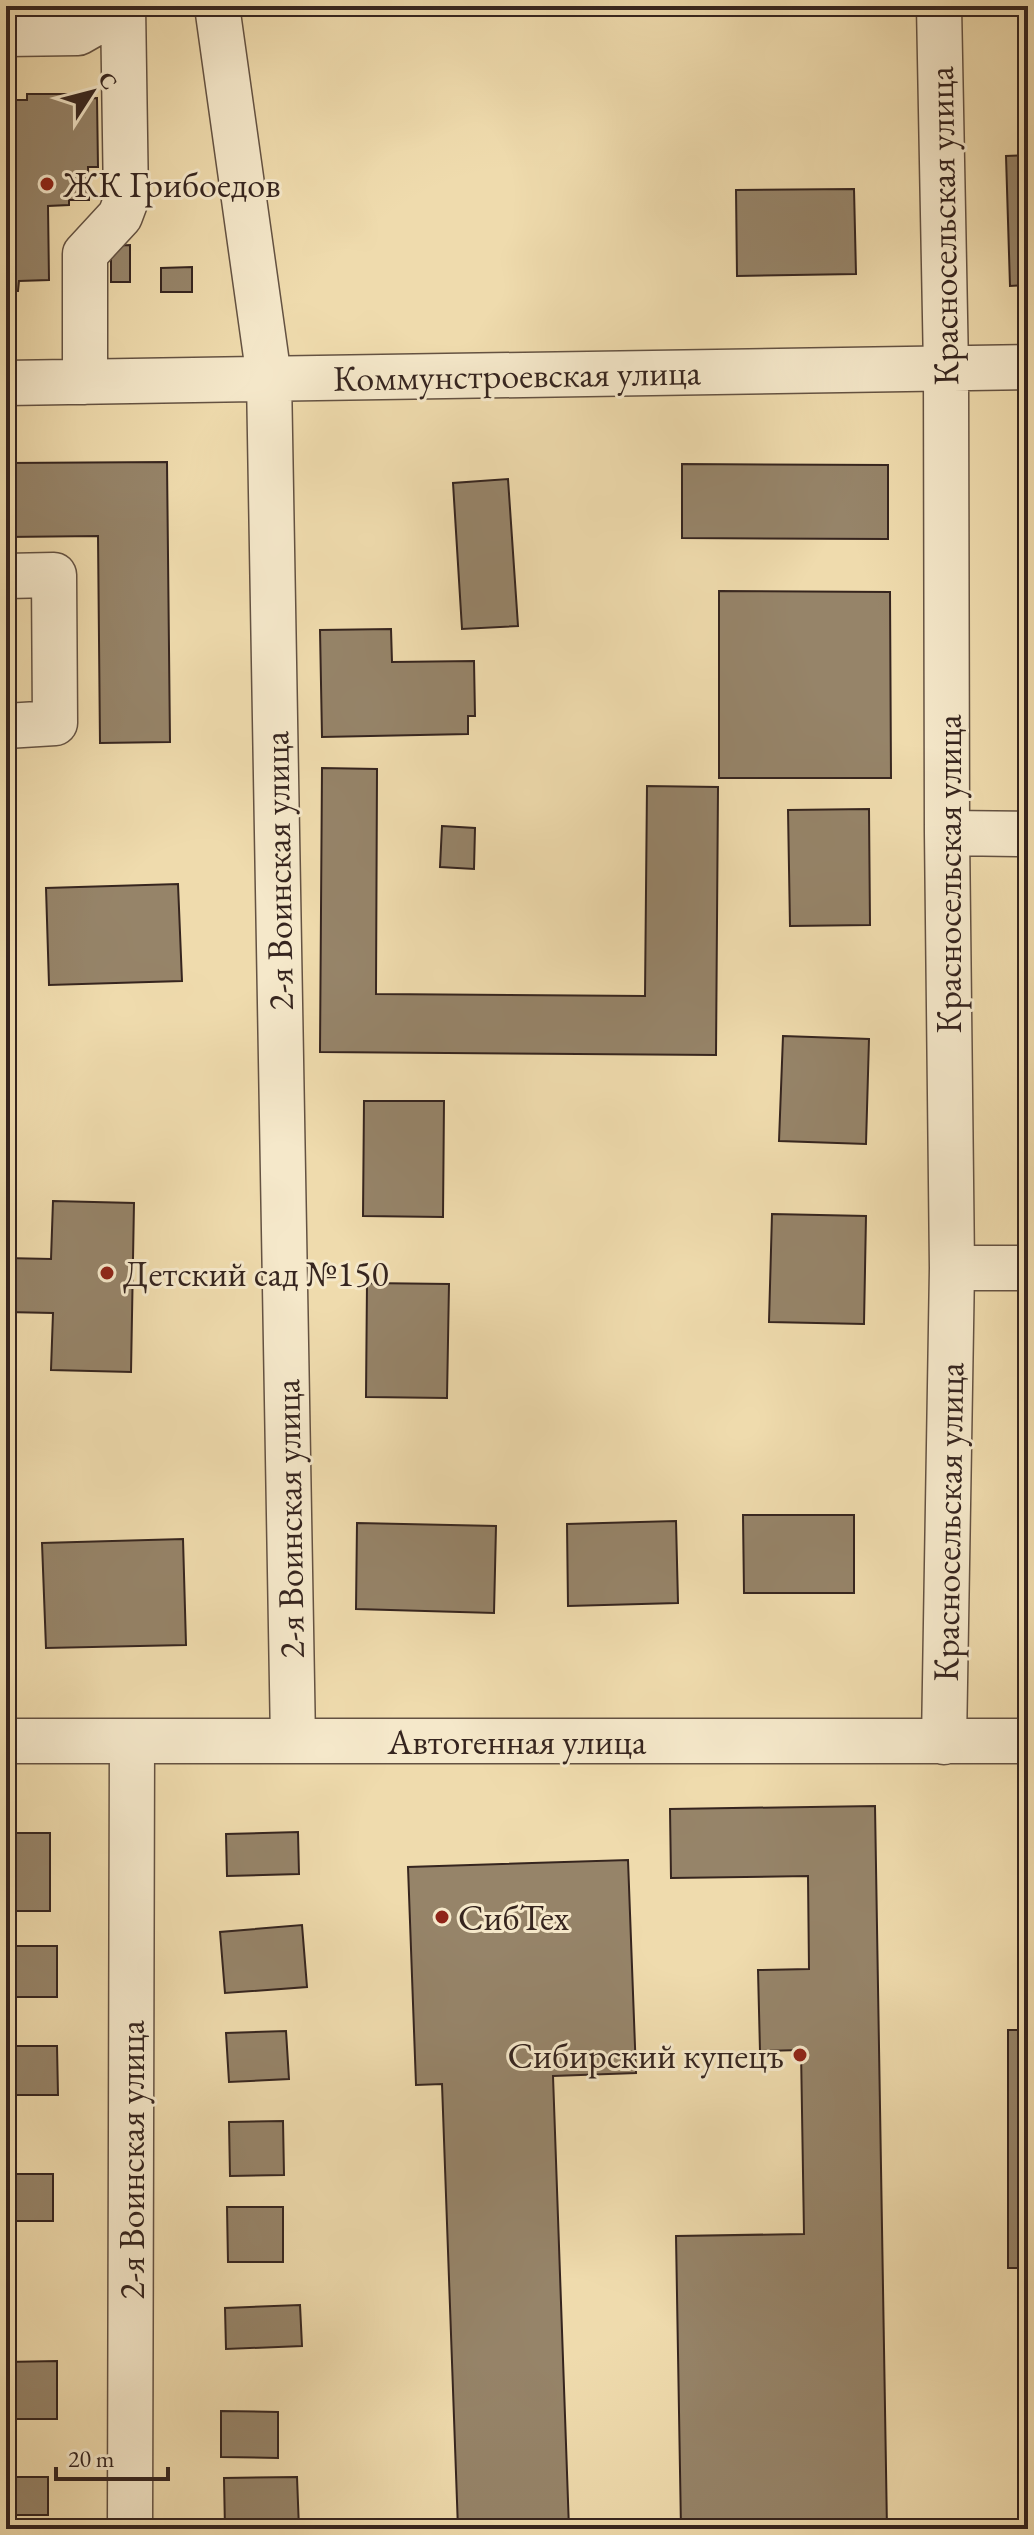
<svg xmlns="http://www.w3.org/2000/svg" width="1034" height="2535" viewBox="0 0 1034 2535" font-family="'EB Garamond',serif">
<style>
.building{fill:#968469;stroke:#36251f;stroke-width:2}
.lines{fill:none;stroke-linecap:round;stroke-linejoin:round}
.minor-casing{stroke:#645242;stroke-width:47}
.minor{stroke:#f5e8ca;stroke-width:44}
.poi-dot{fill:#8f2418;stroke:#f5e8ca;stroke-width:3}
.labels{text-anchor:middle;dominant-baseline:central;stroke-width:6;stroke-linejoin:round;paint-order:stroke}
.poi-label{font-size:36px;fill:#36251f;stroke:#f5e8ca;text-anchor:start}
.street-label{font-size:36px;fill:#36251f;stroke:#f5e8ca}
</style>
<rect width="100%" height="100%" fill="#efdbad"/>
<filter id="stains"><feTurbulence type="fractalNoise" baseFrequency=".0025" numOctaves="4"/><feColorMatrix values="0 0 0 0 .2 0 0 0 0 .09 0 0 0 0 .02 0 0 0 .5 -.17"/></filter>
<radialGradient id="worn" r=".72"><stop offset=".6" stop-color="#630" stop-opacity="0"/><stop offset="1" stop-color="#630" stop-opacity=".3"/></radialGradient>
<path class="building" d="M 27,94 L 70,94 L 70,99 L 97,98 L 98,167 L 88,167 L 89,200 L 69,200 L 69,205 L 48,206 L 49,280 L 19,281 L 18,291 L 6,291 L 6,100 L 27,100 Z
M 1028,155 L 1028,285 L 1010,286 L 1006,156 Z
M 854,189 L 856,274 L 737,276 L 736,190 Z
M 130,245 L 130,282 L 111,282 L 111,246 Z
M 192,267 L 192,292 L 161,292 L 161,268 Z
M 167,462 L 170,742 L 100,743 L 98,536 L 6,537 L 6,463 Z
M 682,464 L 888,465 L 888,539 L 682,538 Z
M 508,479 L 518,626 L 462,629 L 453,483 Z
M 719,591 L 890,592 L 891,778 L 719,778 Z
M 391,629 L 392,662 L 474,661 L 475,716 L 468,716 L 468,734 L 322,737 L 320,630 Z
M 322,768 L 377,769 L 376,994 L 645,996 L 647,786 L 718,787 L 716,1055 L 320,1052 Z
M 869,809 L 870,925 L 790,926 L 788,810 Z
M 442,826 L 475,828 L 474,869 L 440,867 Z
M 178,884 L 182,981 L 49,985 L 46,888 Z
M 783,1036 L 869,1039 L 866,1144 L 779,1141 Z
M 364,1101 L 444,1101 L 443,1217 L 363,1216 Z
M 53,1201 L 134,1203 L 131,1372 L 51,1370 L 53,1313 L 6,1312 L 6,1258 L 51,1259 Z
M 772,1214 L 866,1216 L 864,1324 L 769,1322 Z
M 367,1283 L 449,1284 L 447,1398 L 366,1397 Z
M 743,1515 L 854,1515 L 854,1593 L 744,1593 Z
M 676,1521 L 678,1603 L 568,1606 L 567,1524 Z
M 357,1523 L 496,1526 L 494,1613 L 356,1609 Z
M 183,1539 L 186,1645 L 46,1648 L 42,1543 Z
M 875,1806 L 887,2529 L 681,2529 L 676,2236 L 804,2234 L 801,2050 L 760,2051 L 758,1970 L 809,1969 L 808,1876 L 671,1878 L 670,1809 Z
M 298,1832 L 299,1874 L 227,1876 L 226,1834 Z
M 7,1833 L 50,1833 L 50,1911 L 7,1911 Z
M 628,1860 L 636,2073 L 553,2076 L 569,2529 L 458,2529 L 442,2084 L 416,2085 L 408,1867 Z
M 302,1925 L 307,1987 L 225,1993 L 220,1932 Z
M 6,1946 L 57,1946 L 57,1997 L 6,1997 Z
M 1008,2030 L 1028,2030 L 1028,2268 L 1008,2268 Z
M 286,2031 L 289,2079 L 229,2082 L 226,2033 Z
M 6,2046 L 57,2046 L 58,2095 L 6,2095 Z
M 283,2121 L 284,2175 L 230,2176 L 229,2122 Z
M 6,2174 L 53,2174 L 53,2221 L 6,2221 Z
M 227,2207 L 283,2207 L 283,2262 L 228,2262 Z
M 300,2305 L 302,2346 L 226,2349 L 225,2308 Z
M 57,2361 L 57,2419 L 6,2419 L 6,2362 Z
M 221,2411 L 278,2412 L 278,2458 L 221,2457 Z
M 6,2477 L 48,2477 L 48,2515 L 6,2515 Z
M 297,2477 L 299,2529 L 225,2529 L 224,2478 Z"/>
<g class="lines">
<defs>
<path id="minor" d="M 217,6 L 269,378 L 293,1741
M 939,6 L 946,368 L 947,833 L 952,1268 L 944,1742
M 6,34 L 78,33 L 92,25 L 103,6
M 85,382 L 85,254 L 120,216 L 126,200 L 123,6
M 6,383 L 1028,367
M 6,576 L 54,575 L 55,723 L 6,726
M 947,833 L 1028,834
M 952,1268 L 1028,1268
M 6,1741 L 1028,1741
M 130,2529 L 132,1742"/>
</defs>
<use href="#minor" class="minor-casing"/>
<use href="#minor" class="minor"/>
</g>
<g class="poi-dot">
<circle cx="47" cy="184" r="8"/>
<circle cx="107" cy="1273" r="8"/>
<circle cx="442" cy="1917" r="8"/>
<circle cx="800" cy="2055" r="8"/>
</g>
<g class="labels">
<g class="poi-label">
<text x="63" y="184">ЖК Грибоедов</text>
<text x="123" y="1273">Детский сад №150</text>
<text x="458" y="1917">СибТех</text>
<text x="784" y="2055" text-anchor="end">Сибирский купецъ</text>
</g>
<g class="street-label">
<text transform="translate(943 226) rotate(-91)">Красносельская улица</text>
<text transform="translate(517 375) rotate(-1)">Коммунстроевская улица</text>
<text transform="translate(278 871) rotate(-91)">2-я Воинская улица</text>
<text transform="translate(948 874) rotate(-90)">Красносельская улица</text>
<text transform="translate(289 1519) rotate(-91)">2-я Воинская улица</text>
<text transform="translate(948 1522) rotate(-89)">Красносельская улица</text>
<text x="517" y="1741">Автогенная улица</text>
<text transform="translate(131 2160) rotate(-90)">2-я Воинская улица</text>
</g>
</g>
<rect width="1034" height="2535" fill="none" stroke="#efdbad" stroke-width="32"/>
<rect x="8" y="8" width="1018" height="2519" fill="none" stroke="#36251f" stroke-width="4"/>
<rect x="16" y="16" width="1002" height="2503" fill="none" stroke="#36251f" stroke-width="2"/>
<g transform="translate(92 92) rotate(54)" stroke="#f5e8ca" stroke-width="6" paint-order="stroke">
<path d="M0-6L14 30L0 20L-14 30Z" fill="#36251f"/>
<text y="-12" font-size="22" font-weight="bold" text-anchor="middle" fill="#36251f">С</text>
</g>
<path d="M56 2467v12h112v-12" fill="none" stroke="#36251f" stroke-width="4"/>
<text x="68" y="2467" font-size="24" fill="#36251f" stroke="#f5e8ca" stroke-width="6" paint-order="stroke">20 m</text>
<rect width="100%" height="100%" filter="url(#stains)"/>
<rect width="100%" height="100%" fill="url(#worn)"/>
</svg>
